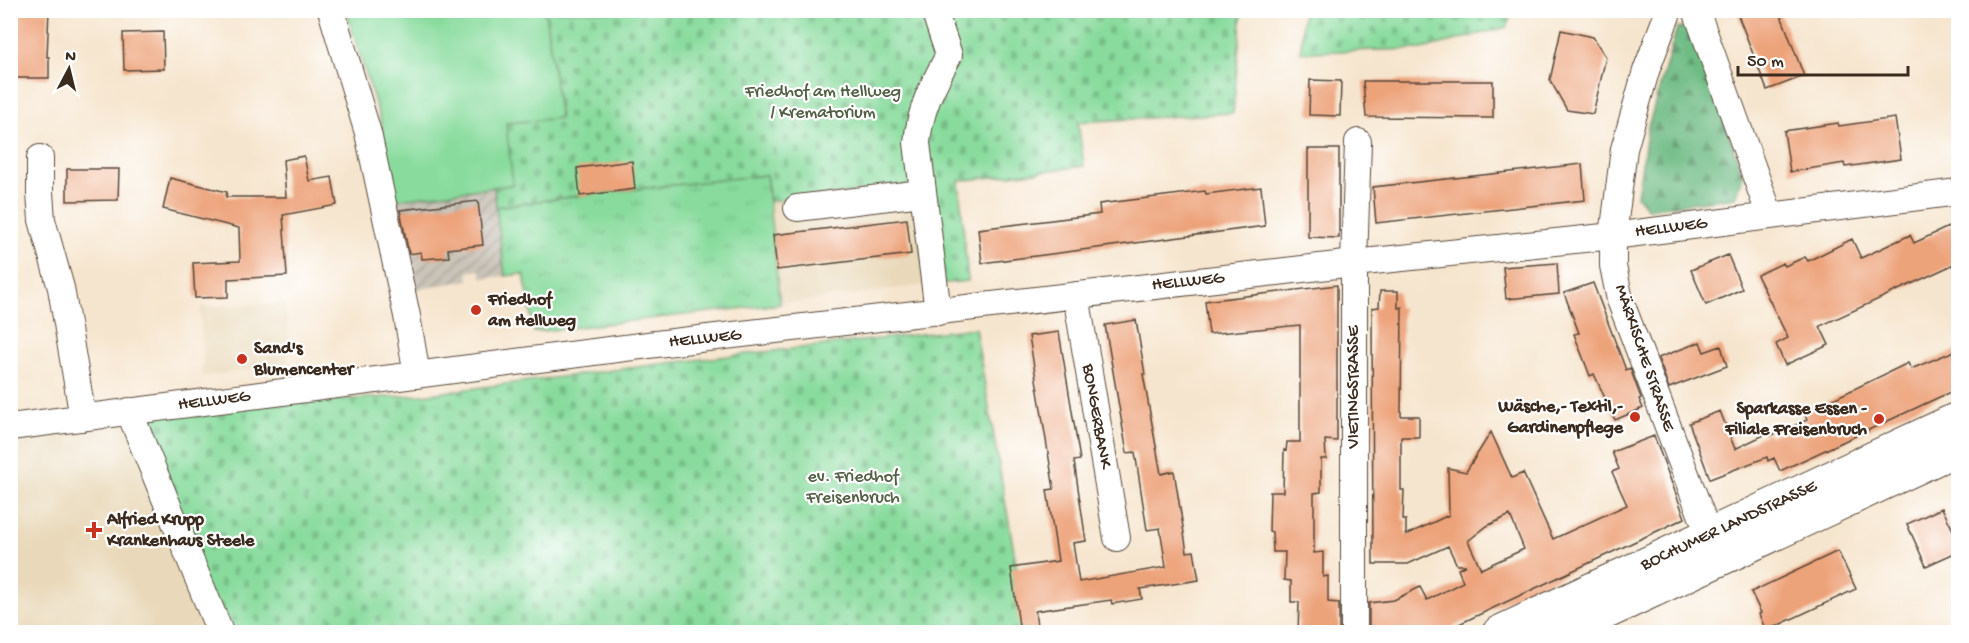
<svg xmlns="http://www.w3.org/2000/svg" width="1969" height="643" viewBox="0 0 1969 643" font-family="'Gochi Hand',sans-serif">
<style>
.built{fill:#e9d9ba}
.industrial{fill:url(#industrial-furrows)}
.grass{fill:#88db9d;stroke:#62825e;stroke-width:1.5}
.forest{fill:url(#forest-firs);stroke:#547251;stroke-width:1.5}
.cemetery{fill:url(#cemetery-stones);stroke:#62825e;stroke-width:1.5}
.park{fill:url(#park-tufts);stroke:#62825e;stroke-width:1.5}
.building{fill:#eda37a;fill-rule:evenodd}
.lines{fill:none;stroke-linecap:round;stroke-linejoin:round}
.minor-casing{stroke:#574638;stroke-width:28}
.major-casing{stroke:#574638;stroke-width:34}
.minor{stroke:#fff;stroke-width:26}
.major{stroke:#fff;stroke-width:32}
.poi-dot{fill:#c8321e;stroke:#fff;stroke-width:2}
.labels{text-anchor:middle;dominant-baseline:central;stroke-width:4.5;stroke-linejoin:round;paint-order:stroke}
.park-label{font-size:18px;fill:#525f44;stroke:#fff}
.street-label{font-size:18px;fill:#3b2a1e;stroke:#fff}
.poi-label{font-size:18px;font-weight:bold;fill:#3b2a1e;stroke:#fff;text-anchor:start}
</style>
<defs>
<pattern id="industrial-furrows" width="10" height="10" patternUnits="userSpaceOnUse" patternTransform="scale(1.5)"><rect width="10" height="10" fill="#c9c3b8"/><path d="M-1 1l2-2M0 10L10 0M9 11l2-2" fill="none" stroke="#a49f95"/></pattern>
<pattern id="forest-firs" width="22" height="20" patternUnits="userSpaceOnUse" patternTransform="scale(1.5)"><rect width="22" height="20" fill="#6ebb84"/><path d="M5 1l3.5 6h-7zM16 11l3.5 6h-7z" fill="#5c986b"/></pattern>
<pattern id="cemetery-stones" width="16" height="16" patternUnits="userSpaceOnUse" patternTransform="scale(1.5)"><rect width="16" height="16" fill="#88db9d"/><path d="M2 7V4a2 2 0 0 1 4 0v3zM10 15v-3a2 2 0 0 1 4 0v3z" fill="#76bc87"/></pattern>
<pattern id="park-tufts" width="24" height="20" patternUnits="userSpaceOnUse" patternTransform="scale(1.5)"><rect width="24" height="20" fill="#88db9d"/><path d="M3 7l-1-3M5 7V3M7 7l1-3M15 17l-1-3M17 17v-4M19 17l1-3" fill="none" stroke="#76bc87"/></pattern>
</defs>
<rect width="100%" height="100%" fill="#fff"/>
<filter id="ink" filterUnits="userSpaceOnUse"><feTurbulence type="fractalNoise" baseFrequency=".0167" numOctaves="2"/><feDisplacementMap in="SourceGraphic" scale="12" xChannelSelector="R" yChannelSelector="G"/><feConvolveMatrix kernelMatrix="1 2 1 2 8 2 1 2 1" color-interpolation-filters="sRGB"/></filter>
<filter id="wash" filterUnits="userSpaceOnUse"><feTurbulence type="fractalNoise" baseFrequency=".008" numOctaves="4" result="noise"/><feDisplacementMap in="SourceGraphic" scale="24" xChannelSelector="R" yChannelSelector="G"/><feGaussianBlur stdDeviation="1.35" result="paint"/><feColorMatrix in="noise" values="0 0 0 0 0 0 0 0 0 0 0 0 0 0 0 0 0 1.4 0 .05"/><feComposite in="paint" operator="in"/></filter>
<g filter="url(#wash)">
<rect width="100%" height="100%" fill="#f6e5ce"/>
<path class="built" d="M 914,186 L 925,285 L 780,304 L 770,201 Z
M 285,303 L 290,344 L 287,364 L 202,376 L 203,352 L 200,307 Z
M 127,412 L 220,632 L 11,632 L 10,428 Z"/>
<path class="industrial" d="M 494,187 L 505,276 L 482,278 L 480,270 L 468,272 L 469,280 L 404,292 L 384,201 Z"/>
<path class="grass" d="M 346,11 L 545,11 L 560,119 L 513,185 L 384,201 L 382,125 Z"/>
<path class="forest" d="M 1677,28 L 1693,29 L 1743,176 L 1735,197 L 1648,209 L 1637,196 L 1648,127 Z"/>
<path class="cemetery" d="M 545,11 L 1242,11 L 1233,113 L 1078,122 L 1084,166 L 959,181 L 968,281 L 925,285 L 914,186 L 770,201 L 766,175 L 601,193 L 496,207 L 494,187 L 513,185 L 506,123 L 560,118 Z
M 1303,11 L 1303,10 L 1512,11 L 1507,27 L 1422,49 L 1301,52 Z
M 975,328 L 1028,632 L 222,632 L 131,412 L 422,395 L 668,363 Z"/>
<path class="park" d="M 766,175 L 780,304 L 534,332 L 524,274 L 505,276 L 496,207 L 601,193 Z"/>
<g id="blocks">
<path class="building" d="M 10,10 L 49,10 L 47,57 L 49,57 L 49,78 L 10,78 Z
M 1736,10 L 1779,10 L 1804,76 L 1767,90 Z
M 1561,30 L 1593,37 L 1606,57 L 1593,114 L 1567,110 L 1550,80 Z
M 163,32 L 164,69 L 124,70 L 123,33 Z
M 1310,80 L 1341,81 L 1340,116 L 1309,115 Z
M 1363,81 L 1493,81 L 1493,118 L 1366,117 Z
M 1895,118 L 1901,159 L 1845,167 L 1844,163 L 1790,172 L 1784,131 L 1838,123 L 1839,126 Z
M 1308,149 L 1339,149 L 1339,238 L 1308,237 Z
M 304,156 L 309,181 L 332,177 L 337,205 L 283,215 L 287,276 L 228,279 L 228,297 L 195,298 L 193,263 L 240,261 L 239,228 L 163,209 L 170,178 L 227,192 L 226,197 L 286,197 L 283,160 Z
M 632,161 L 635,189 L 580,196 L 577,168 Z
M 1582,164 L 1585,200 L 1376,223 L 1373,187 Z
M 67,169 L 119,169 L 118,200 L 67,201 Z
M 1261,187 L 1265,226 L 982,263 L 978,229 L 1100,214 L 1099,204 L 1205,191 L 1206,194 Z
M 478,201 L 483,245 L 448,249 L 449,257 L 422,259 L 421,252 L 409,254 L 400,210 Z
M 907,219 L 911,254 L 777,270 L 773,235 Z
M 1959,222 L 1959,262 L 1820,326 L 1829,345 L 1785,365 L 1776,344 L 1788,338 L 1757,275 L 1783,263 L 1785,266 L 1805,257 L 1808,261 L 1852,239 L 1861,258 L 1910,235 L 1914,243 Z
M 1728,255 L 1742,289 L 1706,305 L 1691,270 Z
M 1557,263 L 1559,294 L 1506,299 L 1503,267 Z
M 1593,283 L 1626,370 L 1630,368 L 1641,398 L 1639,399 L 1643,408 L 1615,420 L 1594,374 L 1590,376 L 1574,334 L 1579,333 L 1564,293 Z
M 1337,285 L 1337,441 L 1325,440 L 1326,459 L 1321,459 L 1321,492 L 1314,493 L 1314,553 L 1323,552 L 1323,577 L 1328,576 L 1328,602 L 1339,603 L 1339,633 L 1298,633 L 1299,602 L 1291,602 L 1291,581 L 1284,580 L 1285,552 L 1273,552 L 1272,532 L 1269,531 L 1270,492 L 1283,492 L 1284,450 L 1286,451 L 1287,442 L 1300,442 L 1300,325 L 1209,334 L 1205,301 Z
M 1380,291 L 1398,291 L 1398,308 L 1402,307 L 1401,416 L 1419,416 L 1419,437 L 1401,437 L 1401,490 L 1404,490 L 1403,520 L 1406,520 L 1406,535 L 1449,515 L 1448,468 L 1466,472 L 1491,432 L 1512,478 L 1523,473 L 1553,539 L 1627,505 L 1612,472 L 1619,469 L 1612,452 L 1654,436 L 1685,518 L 1440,633 L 1369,633 L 1369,603 L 1394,600 L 1420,587 L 1427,600 L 1463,582 L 1458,569 L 1466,565 L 1457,565 L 1448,546 L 1408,564 L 1373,564 L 1372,308 L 1379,307 ZM 1510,515 L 1524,549 L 1481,569 L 1468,541 L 1487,526 Z
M 1136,320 L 1145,374 L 1143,374 L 1161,474 L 1174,471 L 1187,552 L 1194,551 L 1199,580 L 1140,589 L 1142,599 L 1112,604 L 1111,600 L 1035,611 L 1038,633 L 1020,633 L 1011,568 L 1058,561 L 1047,490 L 1054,489 L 1029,336 L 1059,332 L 1080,460 L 1074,461 L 1086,541 L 1073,543 L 1079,582 L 1166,567 L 1160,528 L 1147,530 L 1135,452 L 1127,453 L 1105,325 Z
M 1700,342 L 1704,352 L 1721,346 L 1727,366 L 1669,388 L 1658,358 Z
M 1959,349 L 1959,388 L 1780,471 L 1774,458 L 1768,461 L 1767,457 L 1710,479 L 1689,423 L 1720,411 L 1735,449 L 1768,433 L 1770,436 L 1807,420 L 1804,413 L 1908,363 L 1911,369 Z
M 1942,508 L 1959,542 L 1959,551 L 1926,566 L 1907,524 Z
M 1838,551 L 1856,589 L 1766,631 L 1759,614 L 1761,613 L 1751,592 Z"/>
</g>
</g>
<g filter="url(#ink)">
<use href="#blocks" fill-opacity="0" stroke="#574638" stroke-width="1.5"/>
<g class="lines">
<defs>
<path id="minor" d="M 331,10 L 368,133 L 407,316 L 417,375
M 934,10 L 949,55 C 933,85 920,108 917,143 L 938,312
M 1669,10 L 1646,71 L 1624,149 L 1613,236 L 1613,266 L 1620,300 L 1709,535 L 1717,552
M 1696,10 L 1770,216
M 40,158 L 40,193 L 42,220 L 61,288 L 83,418
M 797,208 L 922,193
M 1076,295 L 1117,538
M 129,411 L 220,632
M 10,427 L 656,344 L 1354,263 L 1613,236 L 1958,192
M 1354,632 L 1354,263 L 1358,142"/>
<path id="major" d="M 1499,632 L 1958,418
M 1565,632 L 1958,449"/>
</defs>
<use href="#minor" class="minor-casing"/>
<use href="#major" class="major-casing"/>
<use href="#minor" class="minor"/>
<use href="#major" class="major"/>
</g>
</g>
<g class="poi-dot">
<circle cx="476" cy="310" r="6"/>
<circle cx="242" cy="359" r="6"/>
<circle cx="1635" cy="417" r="6"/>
<circle cx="1879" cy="419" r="6"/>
<path d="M91 521h6v6h6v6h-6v6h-6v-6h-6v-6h6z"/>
</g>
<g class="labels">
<g class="park-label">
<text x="823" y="92">Friedhof am Hellweg<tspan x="823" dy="21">/ Krematorium</tspan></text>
<text x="853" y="477">ev. Friedhof<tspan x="853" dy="21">Freisenbruch</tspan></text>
</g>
<g class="street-label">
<text transform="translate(1671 228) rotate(-7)">HELLWEG</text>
<text transform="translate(1188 282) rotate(-6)">HELLWEG</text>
<text transform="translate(705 339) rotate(-6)">HELLWEG</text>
<text transform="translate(1644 358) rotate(71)">MÄRKISCHE STRASSE</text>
<text transform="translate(1354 387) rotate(-90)">VIETINGSTRASSE</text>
<text transform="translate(214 401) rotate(-7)">HELLWEG</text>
<text transform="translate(1096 416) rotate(80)">BONGERBANK</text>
<text transform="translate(1729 526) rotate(-25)">BOCHUMER LANDSTRASSE</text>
</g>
<g class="poi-label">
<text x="488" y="300">Friedhof<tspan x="488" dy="21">am Hellweg</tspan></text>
<text x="254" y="349">Sand's<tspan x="254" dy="21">Blumencenter</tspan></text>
<text x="1623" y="407" text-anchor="end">Wäsche,- Textil,-<tspan x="1623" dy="21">Gardinenpflege</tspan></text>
<text x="1867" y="409" text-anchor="end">Sparkasse Essen -<tspan x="1867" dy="21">Filiale Freisenbruch</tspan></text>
<text x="107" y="520">Alfried Krupp<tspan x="107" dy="21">Krankenhaus Steele</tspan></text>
</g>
</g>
<rect width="1969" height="643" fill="none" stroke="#fff" stroke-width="36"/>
<g transform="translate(69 69) rotate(7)" stroke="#ffffff" stroke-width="4.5" paint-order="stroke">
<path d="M0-4.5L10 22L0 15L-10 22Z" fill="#3b2a1e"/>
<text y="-9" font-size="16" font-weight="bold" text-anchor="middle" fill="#3b2a1e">N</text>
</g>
<path d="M1738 66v9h170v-9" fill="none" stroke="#3b2a1e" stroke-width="3"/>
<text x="1747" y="66" font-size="18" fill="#3b2a1e" stroke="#ffffff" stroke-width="4.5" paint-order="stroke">50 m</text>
</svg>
